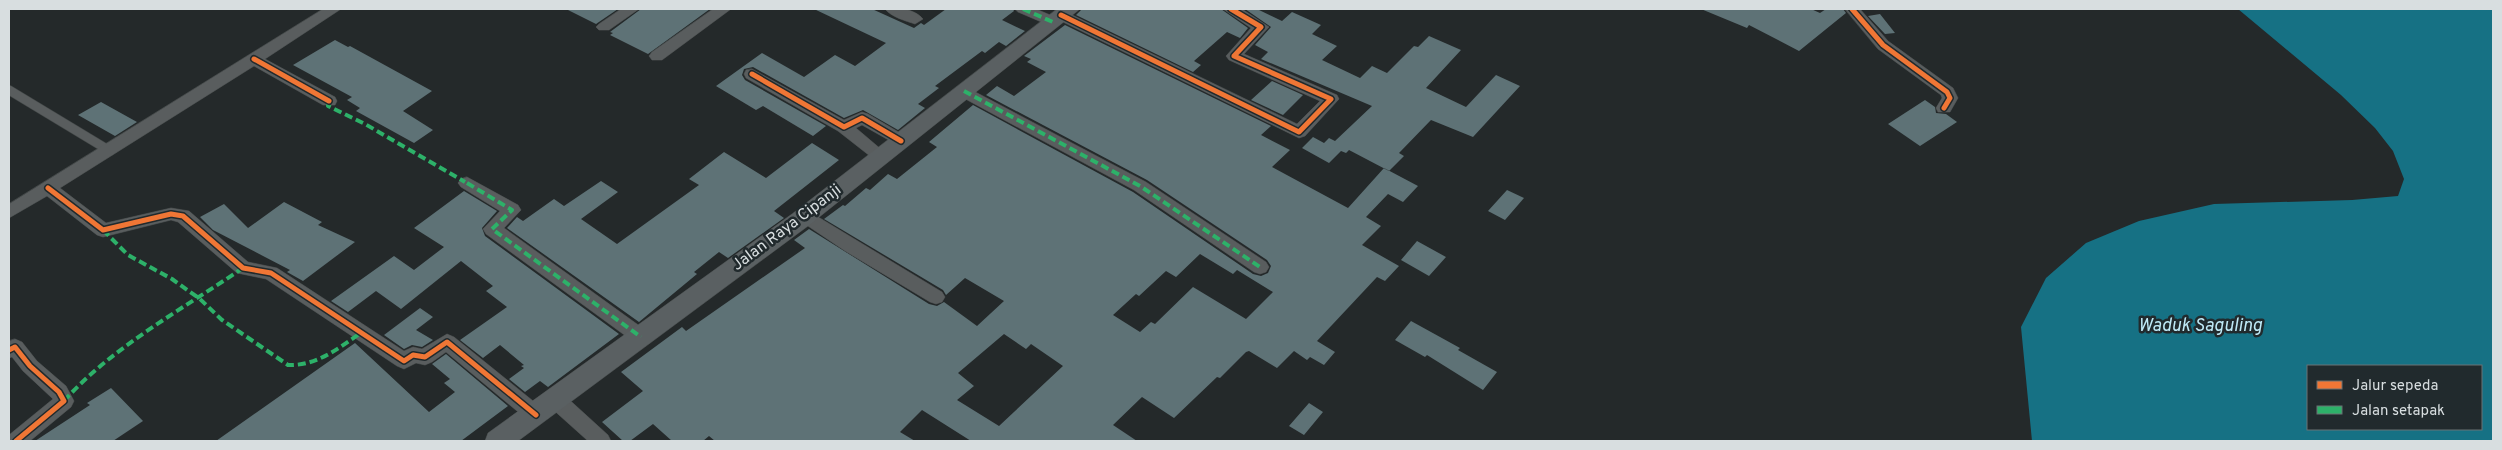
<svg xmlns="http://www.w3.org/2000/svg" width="2502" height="450" viewBox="0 0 2502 450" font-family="Overpass,sans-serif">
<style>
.water{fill:#167184;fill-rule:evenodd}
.building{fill:#5e7276;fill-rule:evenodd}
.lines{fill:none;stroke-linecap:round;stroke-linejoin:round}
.service-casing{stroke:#424747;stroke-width:10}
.minor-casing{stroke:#424747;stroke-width:1}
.secondary-casing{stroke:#424747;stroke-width:1}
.service{stroke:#595d5e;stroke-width:9}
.minor{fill:#595d5e;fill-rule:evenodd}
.secondary{fill:#5a6062;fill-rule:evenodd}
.quiet{stroke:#2db169;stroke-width:4;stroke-dasharray:8 4;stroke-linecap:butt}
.cycleway-casing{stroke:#212a2d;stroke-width:8}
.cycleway{stroke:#f07635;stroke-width:5}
.labels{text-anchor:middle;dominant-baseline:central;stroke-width:5;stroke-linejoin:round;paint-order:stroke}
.street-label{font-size:16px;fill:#d8dee0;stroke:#212a2d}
.water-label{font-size:18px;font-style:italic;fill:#bfeaf7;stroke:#212a2d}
</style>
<rect width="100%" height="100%" fill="#24292a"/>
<path class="water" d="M 2238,9 L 2493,9 L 2493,441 L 2032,441 L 2021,327 L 2046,278 L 2086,243 L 2139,221 L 2214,204 L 2352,200 L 2398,196 L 2404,179 L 2393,151 L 2375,128 L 2341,95 ZM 2308,366 L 2481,366 L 2481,429 L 2308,429 Z"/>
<path class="building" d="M 566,9 L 618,9 L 596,24 Z
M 641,9 L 710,9 L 648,54 L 610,35 L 613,33 L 610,32 Z
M 814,9 L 872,9 L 914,28 L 921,23 L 924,25 L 946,9 L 1013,9 L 1014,11 L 1002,20 L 1025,31 L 1006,46 L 999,42 L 985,53 L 982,51 L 935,86 L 939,88 L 918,104 L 925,108 L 898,130 L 863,110 L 844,118 L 753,67 L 744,69 L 742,75 L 745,80 L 826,126 L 813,136 L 763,106 L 756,110 L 716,86 L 762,53 L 804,77 L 835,55 L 855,66 L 886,43 Z
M 1082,9 L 1221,9 L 1248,28 L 1240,38 L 1227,32 L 1194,61 L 1201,65 L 1193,72 L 1076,15 Z
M 1245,9 L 1257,9 L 1282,21 L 1292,12 L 1321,25 L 1312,34 L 1337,46 L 1322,60 L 1360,78 L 1372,66 L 1387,73 L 1414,46 L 1418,47 L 1429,36 L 1461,50 L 1426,88 L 1466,107 L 1496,75 L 1520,86 L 1473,137 L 1431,120 L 1399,153 L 1404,156 L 1389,171 L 1349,150 L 1346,153 L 1341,151 L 1329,163 L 1302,148 L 1313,137 L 1324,143 L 1329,138 L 1335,141 L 1372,106 L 1261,59 L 1268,52 L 1255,45 L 1271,27 Z
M 1701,9 L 1811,9 L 1820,13 L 1826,9 L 1843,9 L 1846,13 L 1799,51 L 1749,25 L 1747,28 Z
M 1880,14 L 1895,33 L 1885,34 L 1868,16 Z
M 1065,25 L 1271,126 L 1261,135 L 1290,150 L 1272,167 L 1348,208 L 1384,168 L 1418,186 L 1403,202 L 1388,194 L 1366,217 L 1381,226 L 1362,245 L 1399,266 L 1385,281 L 1377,277 L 1317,341 L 1335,352 L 1324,365 L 1310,357 L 1307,360 L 1294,351 L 1277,368 L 1249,351 L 1246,352 L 1220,378 L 1217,377 L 1174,418 L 1142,397 L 1113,425 L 1137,441 L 971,441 L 922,410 L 900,432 L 915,441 L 715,441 L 709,436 L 703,441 L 672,441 L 653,424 L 630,441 L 623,441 L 602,422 L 643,391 L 621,372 L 682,327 L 686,331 L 805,248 L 794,240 L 809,229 L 929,304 L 937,306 L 944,302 L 977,326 L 1004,301 L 965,278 L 946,295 L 943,290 L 824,219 L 843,205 L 845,206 L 866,188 L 870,190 L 888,174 L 897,179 L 937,147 L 929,142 L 973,105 L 1133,192 L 1253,274 L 1261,276 L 1268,273 L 1271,266 L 1267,260 L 1147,180 L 986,95 L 997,86 L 1014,96 L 1046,72 L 1027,62 L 1031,59 L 1024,56 ZM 1200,254 L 1233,274 L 1237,270 L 1273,292 L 1246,319 L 1193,287 L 1155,324 L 1151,322 L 1140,332 L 1113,315 L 1136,294 L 1139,296 L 1166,271 L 1176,277 ZM 1004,334 L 1026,349 L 1031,344 L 1063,366 L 999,426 L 957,400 L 974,386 L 958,373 Z
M 335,40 L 348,47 L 350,46 L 432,91 L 403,111 L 433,130 L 414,143 L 356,111 L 360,108 L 347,100 L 352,97 L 293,65 Z
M 1272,81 L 1303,95 L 1283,115 L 1251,100 Z
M 1925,100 L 1935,107 L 1936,113 L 1946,114 L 1957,122 L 1920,146 L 1888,124 Z
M 101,102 L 137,122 L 115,136 L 78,115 Z
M 812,143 L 839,160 L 774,211 L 784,218 L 728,258 L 719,252 L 694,272 L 697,274 L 639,322 L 507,228 L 517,217 L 523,221 L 554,199 L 564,206 L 601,181 L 618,192 L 581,219 L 617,244 L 699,185 L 689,179 L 724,152 L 766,178 Z
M 1507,190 L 1524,198 L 1505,220 L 1488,211 Z
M 464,191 L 497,211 L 482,228 L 485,236 L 619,334 L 548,387 L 540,381 L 525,392 L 509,379 L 524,368 L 521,366 L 524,365 L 500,345 L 483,358 L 460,340 L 507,307 L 486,291 L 493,286 L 461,261 L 401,309 L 376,291 L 348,312 L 331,301 L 394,256 L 414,270 L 444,247 L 414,228 Z
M 284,202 L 322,222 L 318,225 L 355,242 L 303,281 L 287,272 L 290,270 L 213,230 L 200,217 L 224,204 L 248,228 Z
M 1417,241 L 1446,257 L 1429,276 L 1401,260 Z
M 420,308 L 433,317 L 416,330 L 433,340 L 422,347 L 412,345 L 404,349 L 384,335 Z
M 1411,321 L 1460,348 L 1458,350 L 1497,372 L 1483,390 L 1427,355 L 1425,357 L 1395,340 Z
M 355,343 L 429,412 L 455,392 L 444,383 L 450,379 L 432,364 L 446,354 L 508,406 L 461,441 L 216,441 Z
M 111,388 L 143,421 L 113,441 L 35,441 L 90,405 L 87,403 Z
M 1309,403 L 1323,412 L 1304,435 L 1289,426 Z"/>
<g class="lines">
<defs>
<path id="service" d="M 9,90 L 110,151"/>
<path id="minor" d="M 323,9 L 341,9 L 265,59 L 335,97 L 337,101 L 335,105 L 323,105 L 254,66 L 60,188 L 106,223 L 171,208 L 189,211 L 248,262 L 277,268 L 404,351 L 413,347 L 422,349 L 447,334 L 454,337 L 543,409 L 546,415 L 543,421 L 536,423 L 529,421 L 446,352 L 432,362 L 425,365 L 416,363 L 404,369 L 397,366 L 266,279 L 237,273 L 178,222 L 171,220 L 103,237 L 97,235 L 47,196 L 9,218 L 9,204 Z
M 621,9 L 639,9 L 609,30 L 599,30 L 596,27 L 599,24 Z
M 713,9 L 731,9 L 662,60 L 652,60 L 649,56 L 652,52 Z
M 885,9 C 898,8 914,8 923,19 L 915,24 C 906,21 891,17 885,9 Z
M 1015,9 L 1036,9 L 1055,17 L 1056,12 L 1066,12 L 1297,124 L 1320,101 L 1229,60 L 1226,56 L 1251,28 L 1223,9 L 1242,9 L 1269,27 L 1244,54 L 1337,95 L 1339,99 L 1305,136 L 1299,138 L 1059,20 L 1058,25 L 1053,27 L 1018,12 Z
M 1845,9 L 1860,9 L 1888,41 L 1953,88 L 1958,98 L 1950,112 L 1938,112 L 1936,108 L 1942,98 L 1941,95 L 1878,49 Z
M 752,69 L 844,120 L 862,112 L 868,114 L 907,137 L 909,141 L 907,145 L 901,147 L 862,125 L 856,128 L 889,156 L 887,160 L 875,160 L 838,131 L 746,78 L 744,74 L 746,70 Z
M 964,86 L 1146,182 L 1266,262 L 1269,267 L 1266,272 L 1260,274 L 1254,272 L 1134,190 L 958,95 L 956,91 L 958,87 Z
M 467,177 L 518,205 L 521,210 L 504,228 L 648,332 L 650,337 L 648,342 L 641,344 L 634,342 L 486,234 L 483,229 L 500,211 L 461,187 L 458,183 L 461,179 Z
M 805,209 L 942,292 L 945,297 L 942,302 L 936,304 L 930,302 L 845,251 L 799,220 L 796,215 L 799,210 Z
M 15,339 L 22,342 L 37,361 L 66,386 L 74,401 L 71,407 L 30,441 L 9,441 L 9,435 L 53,399 L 23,371 L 12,357 L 9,358 L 9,341 Z
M 556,392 L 563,394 L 608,435 L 611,441 L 588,441 L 549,406 L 546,400 L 549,394 Z"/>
<path id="secondary" d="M 1057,9 L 1080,9 L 808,226 L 518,441 L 485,441 L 488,433 L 792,214 Z"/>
</defs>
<use href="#service" class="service-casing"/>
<use href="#minor" class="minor-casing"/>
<use href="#secondary" class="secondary-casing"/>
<use href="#service" class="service"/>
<use href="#minor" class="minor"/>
<use href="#secondary" class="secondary"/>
<path class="quiet" d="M 1023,9 L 1053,22
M 964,91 L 1140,186 L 1260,267
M 329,101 L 328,106 L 365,124 L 465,182
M 467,183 L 512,210 L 492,229 L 641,337
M 103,230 L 128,255 L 172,279 L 200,299 L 222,320 L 288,365 C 317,366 339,348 362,332
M 64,401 C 111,348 184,308 243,268"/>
<defs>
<path id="cycleway" d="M 1852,9 L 1883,45 L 1947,92 L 1950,98 L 1944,108
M 1061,15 L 1299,132 L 1331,99 L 1234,56 L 1261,27 L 1231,9
M 254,59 L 329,101
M 752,74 L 844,127 L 862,118 L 901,141
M 48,188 L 103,230 L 171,214 L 183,216 L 243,268 L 271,273 L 404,361 L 413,355 L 425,357 L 447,342 L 536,415
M 9,350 L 15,347 L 30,366 L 59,392 L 64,401 L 16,441"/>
</defs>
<use href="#cycleway" class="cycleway-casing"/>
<use href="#cycleway" class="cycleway"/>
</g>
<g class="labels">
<g class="street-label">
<text transform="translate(787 228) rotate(-37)">Jalan Raya Cipanji</text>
</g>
<g class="water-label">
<text x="2200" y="326">Waduk Saguling</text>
</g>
</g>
<rect width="2502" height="450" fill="none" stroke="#d8dee0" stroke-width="20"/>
<rect x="2307" y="365" width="175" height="65" fill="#212a2d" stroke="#6a7275"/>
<rect x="2317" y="381" width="25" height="8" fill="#f07635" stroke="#6a7275"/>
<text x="2352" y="390" font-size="15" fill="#d8dee0">Jalur sepeda</text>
<rect x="2317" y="406" width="25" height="8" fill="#2db169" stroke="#6a7275"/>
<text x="2352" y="415" font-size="15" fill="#d8dee0">Jalan setapak</text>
</svg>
